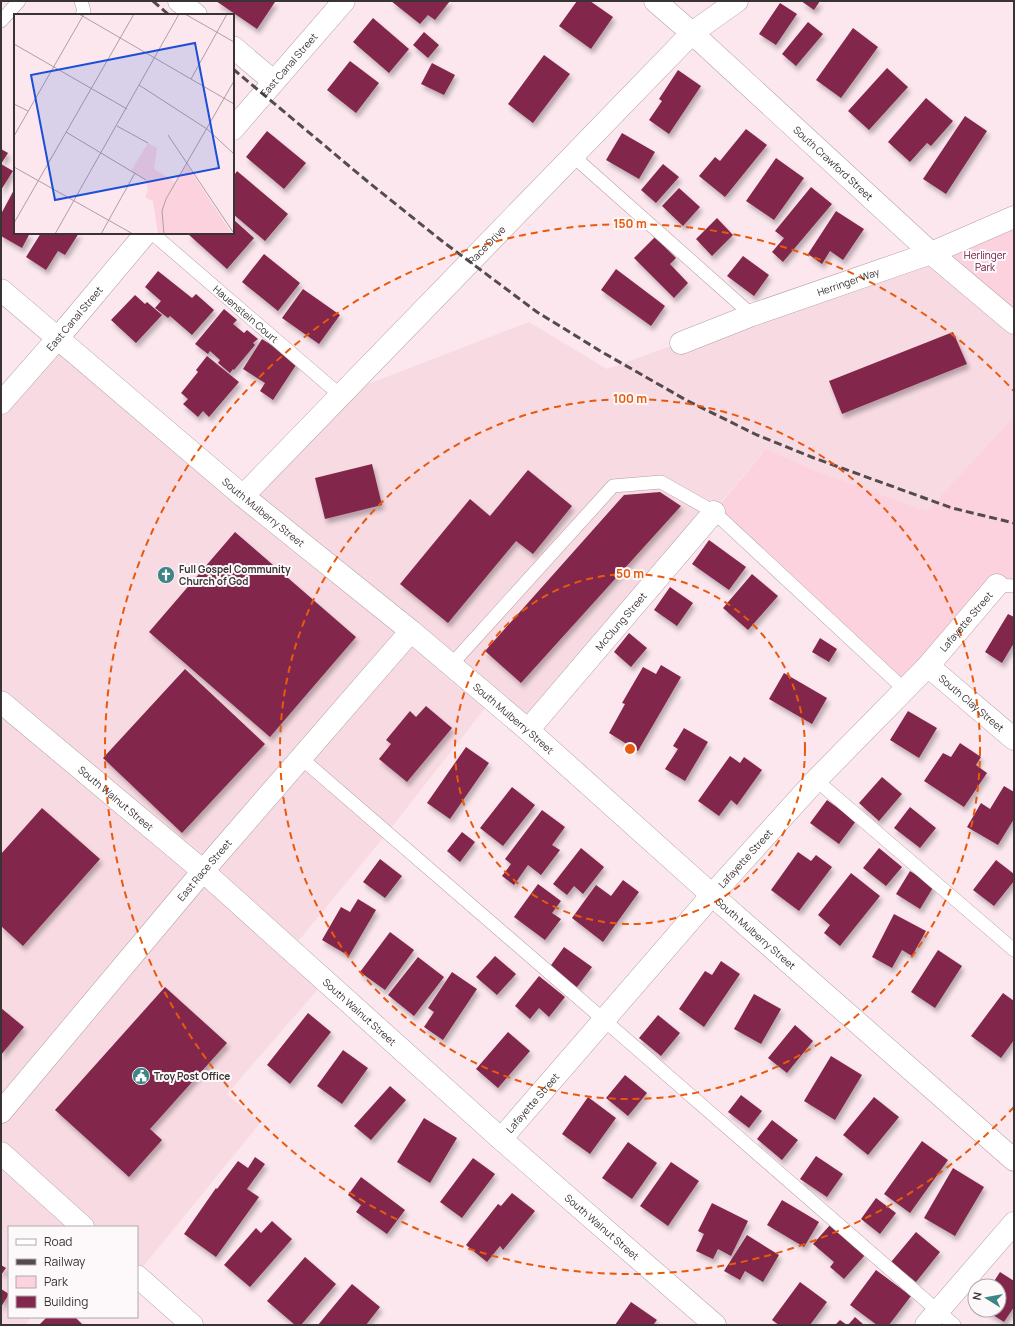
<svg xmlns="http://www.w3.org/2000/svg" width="1015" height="1326" viewBox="0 0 1015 1326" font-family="Manrope,sans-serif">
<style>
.built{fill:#f7dae2}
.green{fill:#fcd2de}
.building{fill:#82284c;filter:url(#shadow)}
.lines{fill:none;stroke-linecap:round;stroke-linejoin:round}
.lane-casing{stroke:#b3a0a5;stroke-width:14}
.street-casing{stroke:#b3a0a5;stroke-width:23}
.secondary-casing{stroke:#b3a0a5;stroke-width:23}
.lane{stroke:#fff;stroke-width:13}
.street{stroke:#fff;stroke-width:22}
.secondary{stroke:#fff;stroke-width:22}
.rail{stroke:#534b4d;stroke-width:3;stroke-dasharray:8 4;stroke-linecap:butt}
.ring{fill:none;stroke:#e8590c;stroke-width:2;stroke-dasharray:7 5}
.labels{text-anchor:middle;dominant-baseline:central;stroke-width:4;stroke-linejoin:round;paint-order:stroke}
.street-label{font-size:10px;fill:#3a3335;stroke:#fdf9fa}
.park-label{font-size:10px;fill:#660b36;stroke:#fdf9fa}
.poi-label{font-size:10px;font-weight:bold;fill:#3a3335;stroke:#fdf9fa;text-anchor:start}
.inset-road{fill:none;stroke:#ae9fa3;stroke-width:1}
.view{fill:#1d4ed8;fill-opacity:0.15;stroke:#1d4ed8;stroke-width:2}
.inset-edge{fill:none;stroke:#3a3335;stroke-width:2}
.centre{fill:#e8590c;stroke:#fdf9fa;stroke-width:2}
.ring-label{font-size:12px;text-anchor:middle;font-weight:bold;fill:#e8590c;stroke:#fdf9fa;stroke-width:4;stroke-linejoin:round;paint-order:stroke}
</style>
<defs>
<filter id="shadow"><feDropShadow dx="2.5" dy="4.5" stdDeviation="2" flood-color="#0004"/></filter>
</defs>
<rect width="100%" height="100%" fill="#fbe7ed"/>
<path class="built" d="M 931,253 L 1014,323 L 1014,416 L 927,511 L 816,471 L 766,449 L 528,730 L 492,699 L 387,833 L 291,950 L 325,981 L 227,1094 L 260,1123 L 137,1274 L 137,1227 L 9,1227 L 9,1317 L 32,1317 L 25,1325 L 1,1325 L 1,403 L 58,338 L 243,496 L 340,395 L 529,322 L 607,369 Z"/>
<path class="green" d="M 1014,217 L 1014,323 L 931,253 Z
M 1014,416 L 1014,586 L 997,585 L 905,690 L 714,512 L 766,449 L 816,471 L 927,511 Z"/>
<path class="building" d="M 216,1 L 274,1 L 275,2 L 257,29 Z
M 391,1 L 450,1 L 435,20 L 428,15 L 420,24 Z
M 577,1 L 590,1 L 613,17 L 591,49 L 559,26 Z
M 801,1 L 820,1 L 814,10 Z
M 780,3 L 797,14 L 776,45 L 759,34 Z
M 373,18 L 409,49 L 389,73 L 353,42 Z
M 808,22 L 823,34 L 796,66 L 782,54 Z
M 853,28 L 878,47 L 841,98 L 816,80 Z
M 424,32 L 439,45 L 428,58 L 413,45 Z
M 544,55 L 570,74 L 533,123 L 508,104 Z
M 350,61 L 379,83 L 356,113 L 327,90 Z
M 432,63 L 455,75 L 444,95 L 421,84 Z
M 887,68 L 908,87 L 869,130 L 848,111 Z
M 678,70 L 701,86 L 669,134 L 649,120 L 662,101 L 659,99 Z
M 926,98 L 953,121 L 931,146 L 927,143 L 910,162 L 888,142 Z
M 965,116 L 987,131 L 946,194 L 923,179 Z
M 746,129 L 767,145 L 725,197 L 699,176 L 715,157 L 720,161 Z
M 267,131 L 306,163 L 284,189 L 246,157 Z
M 622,133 L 655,152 L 639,179 L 606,160 Z
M 1,149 L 8,153 L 1,164 L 13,171 L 1,190 Z
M 776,158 L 804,178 L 774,220 L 746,201 Z
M 663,164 L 679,177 L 656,203 L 641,190 Z
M 237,171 L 288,214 L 265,241 L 233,214 L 233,177 Z
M 811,187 L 832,204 L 783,262 L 772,252 L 784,238 L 775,231 Z
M 15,188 L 15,233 L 30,233 L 22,248 L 1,236 L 1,214 Z
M 679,188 L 700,207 L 683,226 L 662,206 Z
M 836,211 L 864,229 L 843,260 L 830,251 L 822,264 L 808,254 Z
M 717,218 L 733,235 L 712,256 L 696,239 Z
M 233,219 L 254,238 L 227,269 L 188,234 L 233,233 Z
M 41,233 L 79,233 L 65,255 L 58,251 L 46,270 L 26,257 Z
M 655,237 L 676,258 L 670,264 L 688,283 L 674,298 L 634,258 Z
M 264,254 L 300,283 L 278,311 L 242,282 Z
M 743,256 L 769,275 L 754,296 L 727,276 Z
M 616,269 L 665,306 L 651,326 L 601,290 Z
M 158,271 L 192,298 L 196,294 L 214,310 L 192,335 L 170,316 L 168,318 L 155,308 L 161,301 L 145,287 Z
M 303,289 L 340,315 L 319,344 L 282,318 Z
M 135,295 L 145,304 L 147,302 L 162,315 L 136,343 L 111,320 Z
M 224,309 L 237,320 L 233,324 L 244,333 L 247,330 L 258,339 L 253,343 L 255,345 L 234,370 L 233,369 L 230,373 L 218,363 L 220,360 L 210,351 L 208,354 L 195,344 Z
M 953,332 L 967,364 L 842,414 L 829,381 Z
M 262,339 L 298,362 L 273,400 L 260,391 L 265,383 L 243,369 Z
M 207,356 L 239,382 L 209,417 L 203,411 L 198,417 L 183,404 L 188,399 L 181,393 L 198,372 L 196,370 Z
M 372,464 L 382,505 L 325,519 L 315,478 Z
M 528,470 L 572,506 L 533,554 L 516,541 L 448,623 L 400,584 L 470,499 L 490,516 Z
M 660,492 L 681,506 L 521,683 L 485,651 L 624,495 Z
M 235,532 L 356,637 L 270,737 L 149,632 Z
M 709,540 L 746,567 L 729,590 L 692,564 Z
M 752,574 L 778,596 L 748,630 L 723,608 Z
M 670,587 L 693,603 L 677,626 L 654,610 Z
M 1008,614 L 1014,617 L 1014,643 L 1002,663 L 985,652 Z
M 629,633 L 647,648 L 631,667 L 614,652 Z
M 820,638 L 837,649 L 829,662 L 812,652 Z
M 661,665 L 681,677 L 638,751 L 609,733 L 625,704 L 622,703 L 643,667 L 656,674 Z
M 185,669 L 265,744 L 182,833 L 103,758 Z
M 784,673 L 827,698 L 812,724 L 769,699 Z
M 426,706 L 452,728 L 407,782 L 379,759 L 391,744 L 386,740 L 410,711 L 416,717 Z
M 908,711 L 937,728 L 919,758 L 890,740 Z
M 684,728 L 708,742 L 685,781 L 665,769 L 678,749 L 673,746 Z
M 960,743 L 981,757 L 976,765 L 987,773 L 964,807 L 924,781 L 943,753 L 951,757 Z
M 466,747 L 489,763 L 450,819 L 427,803 Z
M 730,756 L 740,763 L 744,757 L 762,770 L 737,805 L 731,800 L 719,816 L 698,801 Z
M 882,777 L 902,794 L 879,821 L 859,803 Z
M 1004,786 L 1014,792 L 1014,819 L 998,845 L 967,827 L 981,803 L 990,809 Z
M 512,787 L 535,805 L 503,846 L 480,828 Z
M 827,800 L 856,821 L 839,844 L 810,823 Z
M 910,807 L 936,828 L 920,848 L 894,828 Z
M 42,808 L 100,859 L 23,946 L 1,926 L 1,854 Z
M 542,810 L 565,827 L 552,845 L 560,850 L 541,875 L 528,865 L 514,885 L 502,876 L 511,864 L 505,859 Z
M 462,832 L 475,842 L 460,862 L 447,851 Z
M 581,848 L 604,867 L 583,894 L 574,886 L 567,895 L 553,884 Z
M 879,848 L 902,867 L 886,886 L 863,868 Z
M 798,852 L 811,861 L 816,855 L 832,867 L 799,911 L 771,890 Z
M 380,859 L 402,876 L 385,898 L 363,882 Z
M 996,860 L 1014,874 L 1014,881 L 994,906 L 973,890 Z
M 910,871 L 934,886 L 920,909 L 896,894 Z
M 851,873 L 880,896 L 840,946 L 824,933 L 830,925 L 818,915 Z
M 623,880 L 639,892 L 603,942 L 572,918 L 596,885 L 611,896 Z
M 538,884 L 561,901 L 552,913 L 561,919 L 545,940 L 514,917 Z
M 358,899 L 376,910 L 349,956 L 322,940 L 341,907 L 350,912 Z
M 894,914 L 926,931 L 912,956 L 902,950 L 892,968 L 872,957 Z
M 390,932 L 414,950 L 385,990 L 360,972 Z
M 564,947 L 592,967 L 577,987 L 549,968 Z
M 938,950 L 962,966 L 935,1008 L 911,992 Z
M 495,956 L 516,974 L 497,995 L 476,977 Z
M 418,957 L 444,977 L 414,1016 L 388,995 Z
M 721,961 L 740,974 L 704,1027 L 679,1009 L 705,971 L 712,975 Z
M 452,972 L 477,989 L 443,1040 L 424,1027 L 434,1012 L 428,1008 Z
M 539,976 L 565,997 L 549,1017 L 539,1008 L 530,1019 L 515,1006 Z
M 165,987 L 227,1043 L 150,1129 L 162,1140 L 129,1177 L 55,1110 Z
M 1003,993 L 1014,1001 L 1014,1040 L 1001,1058 L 971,1036 Z
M 754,994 L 781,1009 L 761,1044 L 734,1029 Z
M 1,1008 L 24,1027 L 1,1055 Z
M 308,1013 L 331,1032 L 290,1084 L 267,1065 Z
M 658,1015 L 680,1033 L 661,1056 L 639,1038 Z
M 795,1025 L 813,1041 L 787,1073 L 768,1058 Z
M 508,1032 L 530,1051 L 498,1088 L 476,1069 Z
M 343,1050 L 368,1068 L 342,1104 L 317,1086 Z
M 831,1056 L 862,1075 L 835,1120 L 804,1101 Z
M 625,1075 L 647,1093 L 628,1116 L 606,1098 Z
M 390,1086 L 406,1100 L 371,1140 L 354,1126 Z
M 741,1095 L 762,1111 L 749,1128 L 728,1112 Z
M 588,1097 L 616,1118 L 590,1154 L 562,1134 Z
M 874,1097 L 899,1117 L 868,1155 L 843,1135 Z
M 424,1118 L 457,1138 L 430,1183 L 397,1162 Z
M 772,1120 L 798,1140 L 782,1160 L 757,1139 Z
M 922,1141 L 948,1160 L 910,1213 L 884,1194 Z
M 628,1142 L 657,1163 L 632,1199 L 602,1178 Z
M 816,1156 L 843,1174 L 827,1197 L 800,1179 Z
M 255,1157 L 265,1164 L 247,1189 L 259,1197 L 216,1257 L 184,1234 L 216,1188 L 217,1189 L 238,1161 L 248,1168 Z
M 473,1158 L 495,1174 L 462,1218 L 440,1202 Z
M 671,1162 L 699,1181 L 668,1226 L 640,1206 Z
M 953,1168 L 984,1187 L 955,1236 L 924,1218 Z
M 361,1177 L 405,1210 L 387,1234 L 356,1212 L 361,1205 L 348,1195 Z
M 512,1193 L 535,1211 L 503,1250 L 500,1246 L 487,1262 L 466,1245 L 498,1204 L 501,1206 Z
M 876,1198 L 896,1213 L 880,1234 L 861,1219 Z
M 782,1200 L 819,1222 L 804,1247 L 767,1225 Z
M 712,1203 L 748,1221 L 731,1256 L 718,1249 L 713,1259 L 696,1251 L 704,1234 L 698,1231 Z
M 272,1221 L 292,1239 L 250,1287 L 224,1265 L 256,1228 L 261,1233 Z
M 830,1225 L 865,1255 L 844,1279 L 830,1267 L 834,1262 L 813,1244 Z
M 916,1232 L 940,1252 L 916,1282 L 891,1262 Z
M 747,1235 L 779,1255 L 763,1282 L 745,1271 L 740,1280 L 724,1271 Z
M 305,1257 L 336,1284 L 301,1325 L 295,1325 L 267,1301 Z
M 1,1265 L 6,1268 L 1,1275 Z
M 876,1270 L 911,1296 L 889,1325 L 877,1325 L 850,1305 Z
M 1000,1272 L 1014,1281 L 1014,1307 L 1004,1322 L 985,1310 L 999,1310 L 999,1286 L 991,1286 Z
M 800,1282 L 827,1302 L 810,1325 L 779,1325 L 772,1320 Z
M 352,1284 L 380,1307 L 366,1325 L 318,1325 Z
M 1,1289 L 9,1294 L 1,1307 Z
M 631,1302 L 657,1320 L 653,1325 L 615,1325 Z
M 47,1317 L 75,1317 L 83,1325 L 39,1325 Z
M 855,1317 L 864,1325 L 848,1325 Z
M 840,1320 L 847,1325 L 835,1325 Z"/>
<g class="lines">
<defs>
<g id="lane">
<path d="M 81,1 L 84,11 L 82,15"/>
<path d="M 1,21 L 19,1"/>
<path d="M 573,156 L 752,315"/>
<path id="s1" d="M 152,233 L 340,395"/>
<path d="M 997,585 L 1014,586"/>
<path d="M 451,665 L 613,486 L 661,482 L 714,512 L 905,690"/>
<path d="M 301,758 L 604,1020 L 954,1325"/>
<path d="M 816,780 L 1014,950"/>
</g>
<g id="street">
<path d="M 179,1 L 196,15"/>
<path id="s2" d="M 655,1 L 692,33 L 931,253 L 1014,323"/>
<path d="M 233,47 L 273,81"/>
<path id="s3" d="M 233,129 L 344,1"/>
<path id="s4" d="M 1,290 L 243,496 L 411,631 L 528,730 L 712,895 L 1014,1160"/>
<path id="s5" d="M 681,343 L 752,315 L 931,253 L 1014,217"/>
<path id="s6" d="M 1,403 L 58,338 L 146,233"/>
<path id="s7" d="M 243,496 L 692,33 L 737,1"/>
<path id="s8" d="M 928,666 L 1014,739"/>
<path id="s9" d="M 1,702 L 203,871 L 501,1139 L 715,1325"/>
<path id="s10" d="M 528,730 L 714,512"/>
<path id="s11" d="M 1,1112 L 203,871 L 411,631"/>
<path id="s12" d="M 501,1139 L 712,895 L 816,780 L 928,666 L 997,585"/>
<path d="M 926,1325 L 1014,1223"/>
</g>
<path id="secondary" d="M 1,1153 L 83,1227
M 137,1276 L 192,1325"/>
</defs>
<use href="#lane" class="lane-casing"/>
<use href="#street" class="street-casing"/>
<use href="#secondary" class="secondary-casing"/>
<use href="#lane" class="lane"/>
<use href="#street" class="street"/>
<use href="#secondary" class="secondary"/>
<path class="rail" d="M 153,1 L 169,15
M 233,69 L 367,181 L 442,241 L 537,312 L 602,352 L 686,400 L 757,435 L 814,458 L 952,508 L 1014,523"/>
</g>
<g class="ring">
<circle cx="630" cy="749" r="175"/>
<circle cx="630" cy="749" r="350"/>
<path d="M1014 1107A525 525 0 1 1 1014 391"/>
</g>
<defs>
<symbol id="church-disc" viewBox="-11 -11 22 22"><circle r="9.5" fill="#3d8587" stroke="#fdf9fa"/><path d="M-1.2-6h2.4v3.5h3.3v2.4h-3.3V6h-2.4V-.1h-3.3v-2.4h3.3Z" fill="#fff"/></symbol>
<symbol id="civic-disc" viewBox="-11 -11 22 22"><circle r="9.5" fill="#3d8587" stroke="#fdf9fa"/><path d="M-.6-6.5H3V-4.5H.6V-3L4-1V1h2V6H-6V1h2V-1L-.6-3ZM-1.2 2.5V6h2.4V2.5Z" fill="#fff"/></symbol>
</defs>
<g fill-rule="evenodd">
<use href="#church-disc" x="156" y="565" width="20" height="20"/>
<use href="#civic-disc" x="131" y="1066" width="20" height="20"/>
</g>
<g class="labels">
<g class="street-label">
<text stroke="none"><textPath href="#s3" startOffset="85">East Canal Street</textPath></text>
<text stroke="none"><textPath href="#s2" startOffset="241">South Crawford Street</textPath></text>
<text stroke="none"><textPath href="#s7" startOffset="350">Race Drive</textPath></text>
<text stroke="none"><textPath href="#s5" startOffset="178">Herringer Way</textPath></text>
<text stroke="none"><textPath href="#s1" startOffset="124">Hauenstein Court</textPath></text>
<text stroke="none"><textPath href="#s6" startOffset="112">East Canal Street</textPath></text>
<text stroke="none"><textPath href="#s4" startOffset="344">South Mulberry Street</textPath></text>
<text stroke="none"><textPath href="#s10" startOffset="143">McClung Street</textPath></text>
<text stroke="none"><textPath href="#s12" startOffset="696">Lafayette Street</textPath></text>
<text stroke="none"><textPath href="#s8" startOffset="57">South Clay Street</textPath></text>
<text stroke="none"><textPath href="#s4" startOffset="668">South Mulberry Street</textPath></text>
<text stroke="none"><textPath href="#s9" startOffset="150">South Walnut Street</textPath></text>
<text stroke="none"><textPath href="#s12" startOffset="372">Lafayette Street</textPath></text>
<text stroke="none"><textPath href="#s11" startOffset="316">East Race Street</textPath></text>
<text stroke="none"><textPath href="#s4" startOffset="992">South Mulberry Street</textPath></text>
<text stroke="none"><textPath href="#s9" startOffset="474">South Walnut Street</textPath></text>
<text stroke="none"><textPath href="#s12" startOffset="48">Lafayette Street</textPath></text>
<text stroke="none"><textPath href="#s9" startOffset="798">South Walnut Street</textPath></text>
</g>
<g class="park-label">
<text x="985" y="255">Herlinger<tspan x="985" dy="12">Park</tspan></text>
</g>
<g class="poi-label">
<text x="179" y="569">Full Gospel Community<tspan x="179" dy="12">Church of God</tspan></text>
<text x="154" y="1076">Troy Post Office</text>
</g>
</g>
<g transform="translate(14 14)">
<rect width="220" height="220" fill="#fbe7ed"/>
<path d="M 134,129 L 143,134 L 140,155 L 161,168 L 172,150 L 218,220 L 144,220 L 139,187 L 131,183 L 134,177 L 132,166 L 117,157 Z" fill="#fcd2de"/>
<path class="inset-road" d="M 65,0 L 220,90M 171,0 L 220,28M 0,30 L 113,95M 177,65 L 213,0M 125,71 L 193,115 L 220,140M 0,90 L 14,97M 103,112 L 134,129M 52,118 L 132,166M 154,121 L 219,218M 0,122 L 70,0M 0,153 L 119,220M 0,209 L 120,0M 41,220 L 165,0M 87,220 L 121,159M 150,220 L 148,197 L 152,185 L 220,67"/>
<path class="view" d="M 181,29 L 205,154 L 41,186 L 17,61 Z"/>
<rect width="220" height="220" class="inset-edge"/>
</g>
<circle cx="630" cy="749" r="6" class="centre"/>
<g class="ring-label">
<text x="630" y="228">150 m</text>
<text x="630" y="403">100 m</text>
<text x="630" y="578">50 m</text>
</g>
<rect width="1015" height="1326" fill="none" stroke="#3a3335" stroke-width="4"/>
<rect x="8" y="1226" width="130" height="92" fill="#fdf9fa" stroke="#afaaab"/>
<rect x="16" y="1239" width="20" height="6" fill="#ffffff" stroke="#afaaab"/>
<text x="44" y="1246" font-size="12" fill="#3a3335">Road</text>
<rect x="16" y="1259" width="20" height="6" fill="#534b4d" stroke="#afaaab"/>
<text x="44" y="1266" font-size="12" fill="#3a3335">Railway</text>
<rect x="16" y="1276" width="20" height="12" fill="#fcd2de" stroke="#afaaab"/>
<text x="44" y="1286" font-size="12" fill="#3a3335">Park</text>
<rect x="16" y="1296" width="20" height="12" fill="#82284c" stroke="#afaaab"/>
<text x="44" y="1306" font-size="12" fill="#3a3335">Building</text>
<g transform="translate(987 1298) rotate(281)"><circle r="19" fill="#fdf9fa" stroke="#afaaab"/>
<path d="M0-3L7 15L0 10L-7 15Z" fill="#3d8587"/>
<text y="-6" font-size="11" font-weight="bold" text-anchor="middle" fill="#3a3335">N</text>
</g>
</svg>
